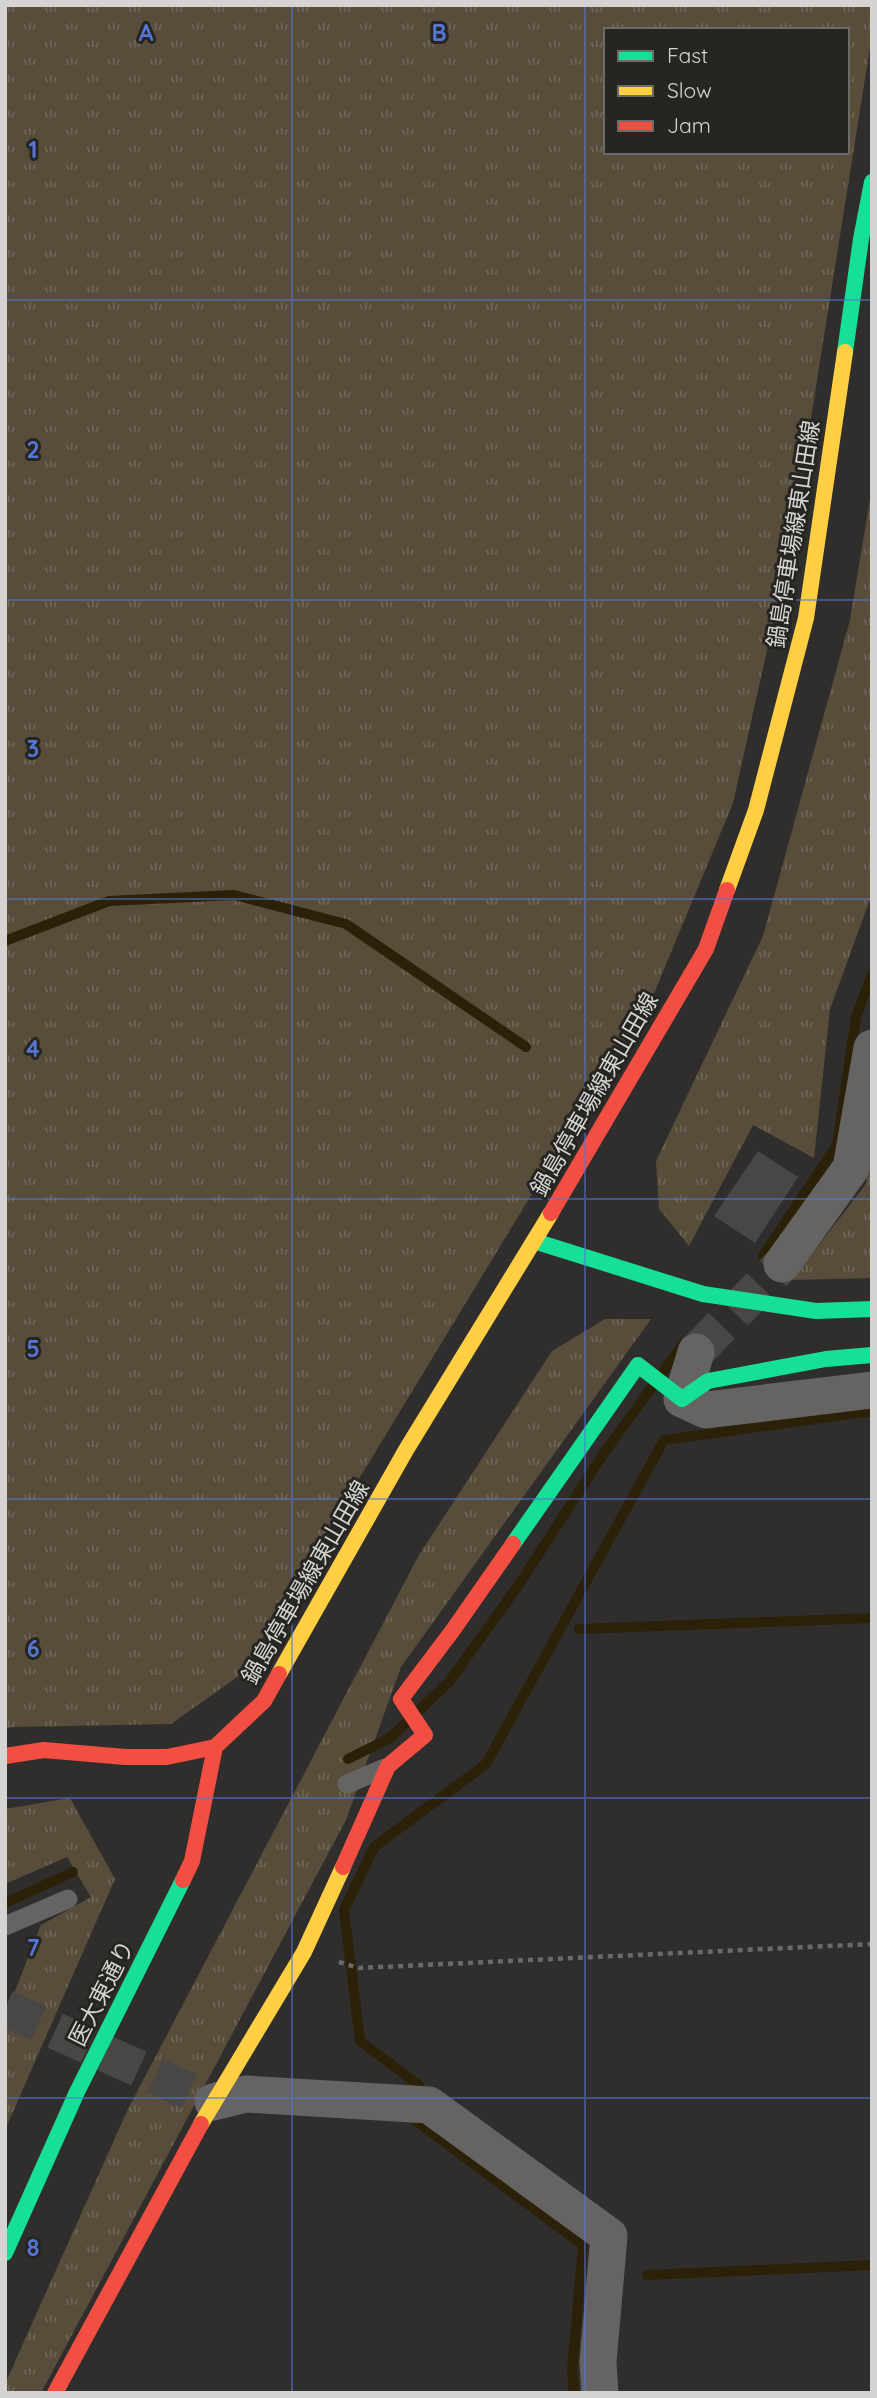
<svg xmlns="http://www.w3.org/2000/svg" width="877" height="2398" viewBox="0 0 877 2398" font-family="Quicksand,'Noto Sans JP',sans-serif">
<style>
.grass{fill:url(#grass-tufts);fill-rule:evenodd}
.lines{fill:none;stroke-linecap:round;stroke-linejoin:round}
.stream{stroke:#2b2008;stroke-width:10}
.building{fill:#494745}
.street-tunnel{stroke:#494745;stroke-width:37;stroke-dasharray:37 18;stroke-linecap:butt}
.path{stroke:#6b6a69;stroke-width:4.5;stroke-dasharray:5 5;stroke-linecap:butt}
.lane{stroke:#656463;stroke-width:19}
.street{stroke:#656463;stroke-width:37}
.fast{stroke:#16e098;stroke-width:16}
.slow{stroke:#ffcf43;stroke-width:16}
.jam{stroke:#f24e42;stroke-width:16}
.grid{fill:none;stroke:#5476d6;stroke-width:2;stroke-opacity:0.55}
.labels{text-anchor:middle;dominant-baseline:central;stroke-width:6;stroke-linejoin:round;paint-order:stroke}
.street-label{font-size:23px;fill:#d5d4d2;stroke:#272521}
.grid-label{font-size:23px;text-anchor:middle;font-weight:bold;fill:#5476d6;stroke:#272521;stroke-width:6;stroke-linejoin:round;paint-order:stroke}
</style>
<defs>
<pattern id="grass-tufts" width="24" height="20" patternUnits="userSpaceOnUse" patternTransform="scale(1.75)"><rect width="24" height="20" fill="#574d3a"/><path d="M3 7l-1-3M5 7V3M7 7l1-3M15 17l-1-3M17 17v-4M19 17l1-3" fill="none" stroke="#6e6656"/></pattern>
</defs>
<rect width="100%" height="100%" fill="#302e2c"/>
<path class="grass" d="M 5,5 L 872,5 L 872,35 L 792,537 L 733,803 L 655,991 L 240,1675 L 171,1724 L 12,1727 L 5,1729 ZM 606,30 L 847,30 L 847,152 L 606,152 Z
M 872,487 L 872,894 L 830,1009 L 814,1158 L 753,1125 L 689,1246 L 659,1209 L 656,1161 L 763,936 L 850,620 Z
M 872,1148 L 872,1278 L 792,1280 L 866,1184 Z
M 605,1319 L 651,1319 L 401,1667 L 346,1820 L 41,2393 L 5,2393 L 5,2384 L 128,2109 L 419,1555 L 552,1351 Z
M 70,1798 L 115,1879 L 5,2130 L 5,2016 L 41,1925 L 91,1897 L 67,1857 L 5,1884 L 5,1809 Z"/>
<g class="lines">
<path class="stream" d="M 5,941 L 109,901 L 234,895 L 346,924 L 526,1047
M 763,1256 L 837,1145 L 856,1017 L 872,974
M 579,1629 L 872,1618
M 348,1759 L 390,1738 L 449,1682 L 518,1586 L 604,1453 L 684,1343
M 5,1903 L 73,1872
M 419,2085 L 360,2041 L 344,1910 L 374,1847 L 486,1764 L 664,1440 L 872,1411
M 416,2121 L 583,2245 L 572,2372 L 574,2393
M 647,2275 L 872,2265"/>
</g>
<path class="building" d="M 758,1151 L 798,1177 L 755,1243 L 714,1216 Z"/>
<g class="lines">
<path class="street-tunnel" d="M 696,1352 L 782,1264
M 5,2008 L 213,2102"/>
<path class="path" d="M 339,1962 L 359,1968 L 872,1944"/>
<path class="lane" d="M 347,1784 L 385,1768
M 5,1926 L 68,1899"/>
<path class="street" d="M 782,1264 L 851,1168 L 872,1048
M 696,1352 L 682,1399 L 706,1410 L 872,1390
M 213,2102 L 246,2094 L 429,2105 L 609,2236 L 598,2362 L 600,2393"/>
<path class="fast" d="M 845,352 L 861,239 L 872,182
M 534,1241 L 703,1294 L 816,1311 L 872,1309
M 513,1544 L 638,1365 L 682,1399 L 708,1381 L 826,1359 L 872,1355
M 5,2253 L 77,2092 L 183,1880"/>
<path class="slow" d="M 727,890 L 756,810 L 806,618 L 845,352
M 279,1674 L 406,1450 L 551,1213
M 201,2124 L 304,1952 L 343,1867"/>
<path class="jam" d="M 551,1213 L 706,949 L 727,890
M 5,1756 L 44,1750 L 125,1757 L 167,1757 L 215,1747 L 264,1701 L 279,1674
M 343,1867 L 388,1766 L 425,1735 L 401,1699 L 453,1630 L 513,1544
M 183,1880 L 192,1861 L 215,1747
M 55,2393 L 201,2124"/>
</g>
<path class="grid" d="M 292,5 L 292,2393M 585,5 L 585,2393M 5,300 L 872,300M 5,600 L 872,600M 5,899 L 872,899M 5,1199 L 872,1199M 5,1499 L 872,1499M 5,1798 L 872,1798M 5,2098 L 872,2098"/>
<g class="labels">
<g class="street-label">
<text transform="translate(793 534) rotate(-81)">鍋島停車場線東山田線</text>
<text transform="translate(594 1094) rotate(-60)">鍋島停車場線東山田線</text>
<text transform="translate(305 1582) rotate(-60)">鍋島停車場線東山田線</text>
<text transform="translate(101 1993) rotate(-63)">医大東通り</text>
</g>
</g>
<g class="grid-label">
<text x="146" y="41">A</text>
<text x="439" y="41">B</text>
<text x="33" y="158">1</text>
<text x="33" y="458">2</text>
<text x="33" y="757">3</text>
<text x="33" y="1057">4</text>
<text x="33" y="1357">5</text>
<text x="33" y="1657">6</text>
<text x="33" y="1956">7</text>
<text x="33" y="2256">8</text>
</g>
<rect width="877" height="2398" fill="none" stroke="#d5d4d2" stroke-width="14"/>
<rect x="604" y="28" width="245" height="126" fill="#272521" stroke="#6d6b68" stroke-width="2"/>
<rect x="618" y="51" width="35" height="10" fill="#16e098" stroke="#6d6b68" stroke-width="2"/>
<text x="667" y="63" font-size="21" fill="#d5d4d2">Fast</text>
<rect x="618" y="86" width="35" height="10" fill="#ffcf43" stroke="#6d6b68" stroke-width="2"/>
<text x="667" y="98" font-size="21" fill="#d5d4d2">Slow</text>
<rect x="618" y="121" width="35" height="10" fill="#f24e42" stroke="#6d6b68" stroke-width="2"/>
<text x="667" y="133" font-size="21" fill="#d5d4d2">Jam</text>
</svg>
